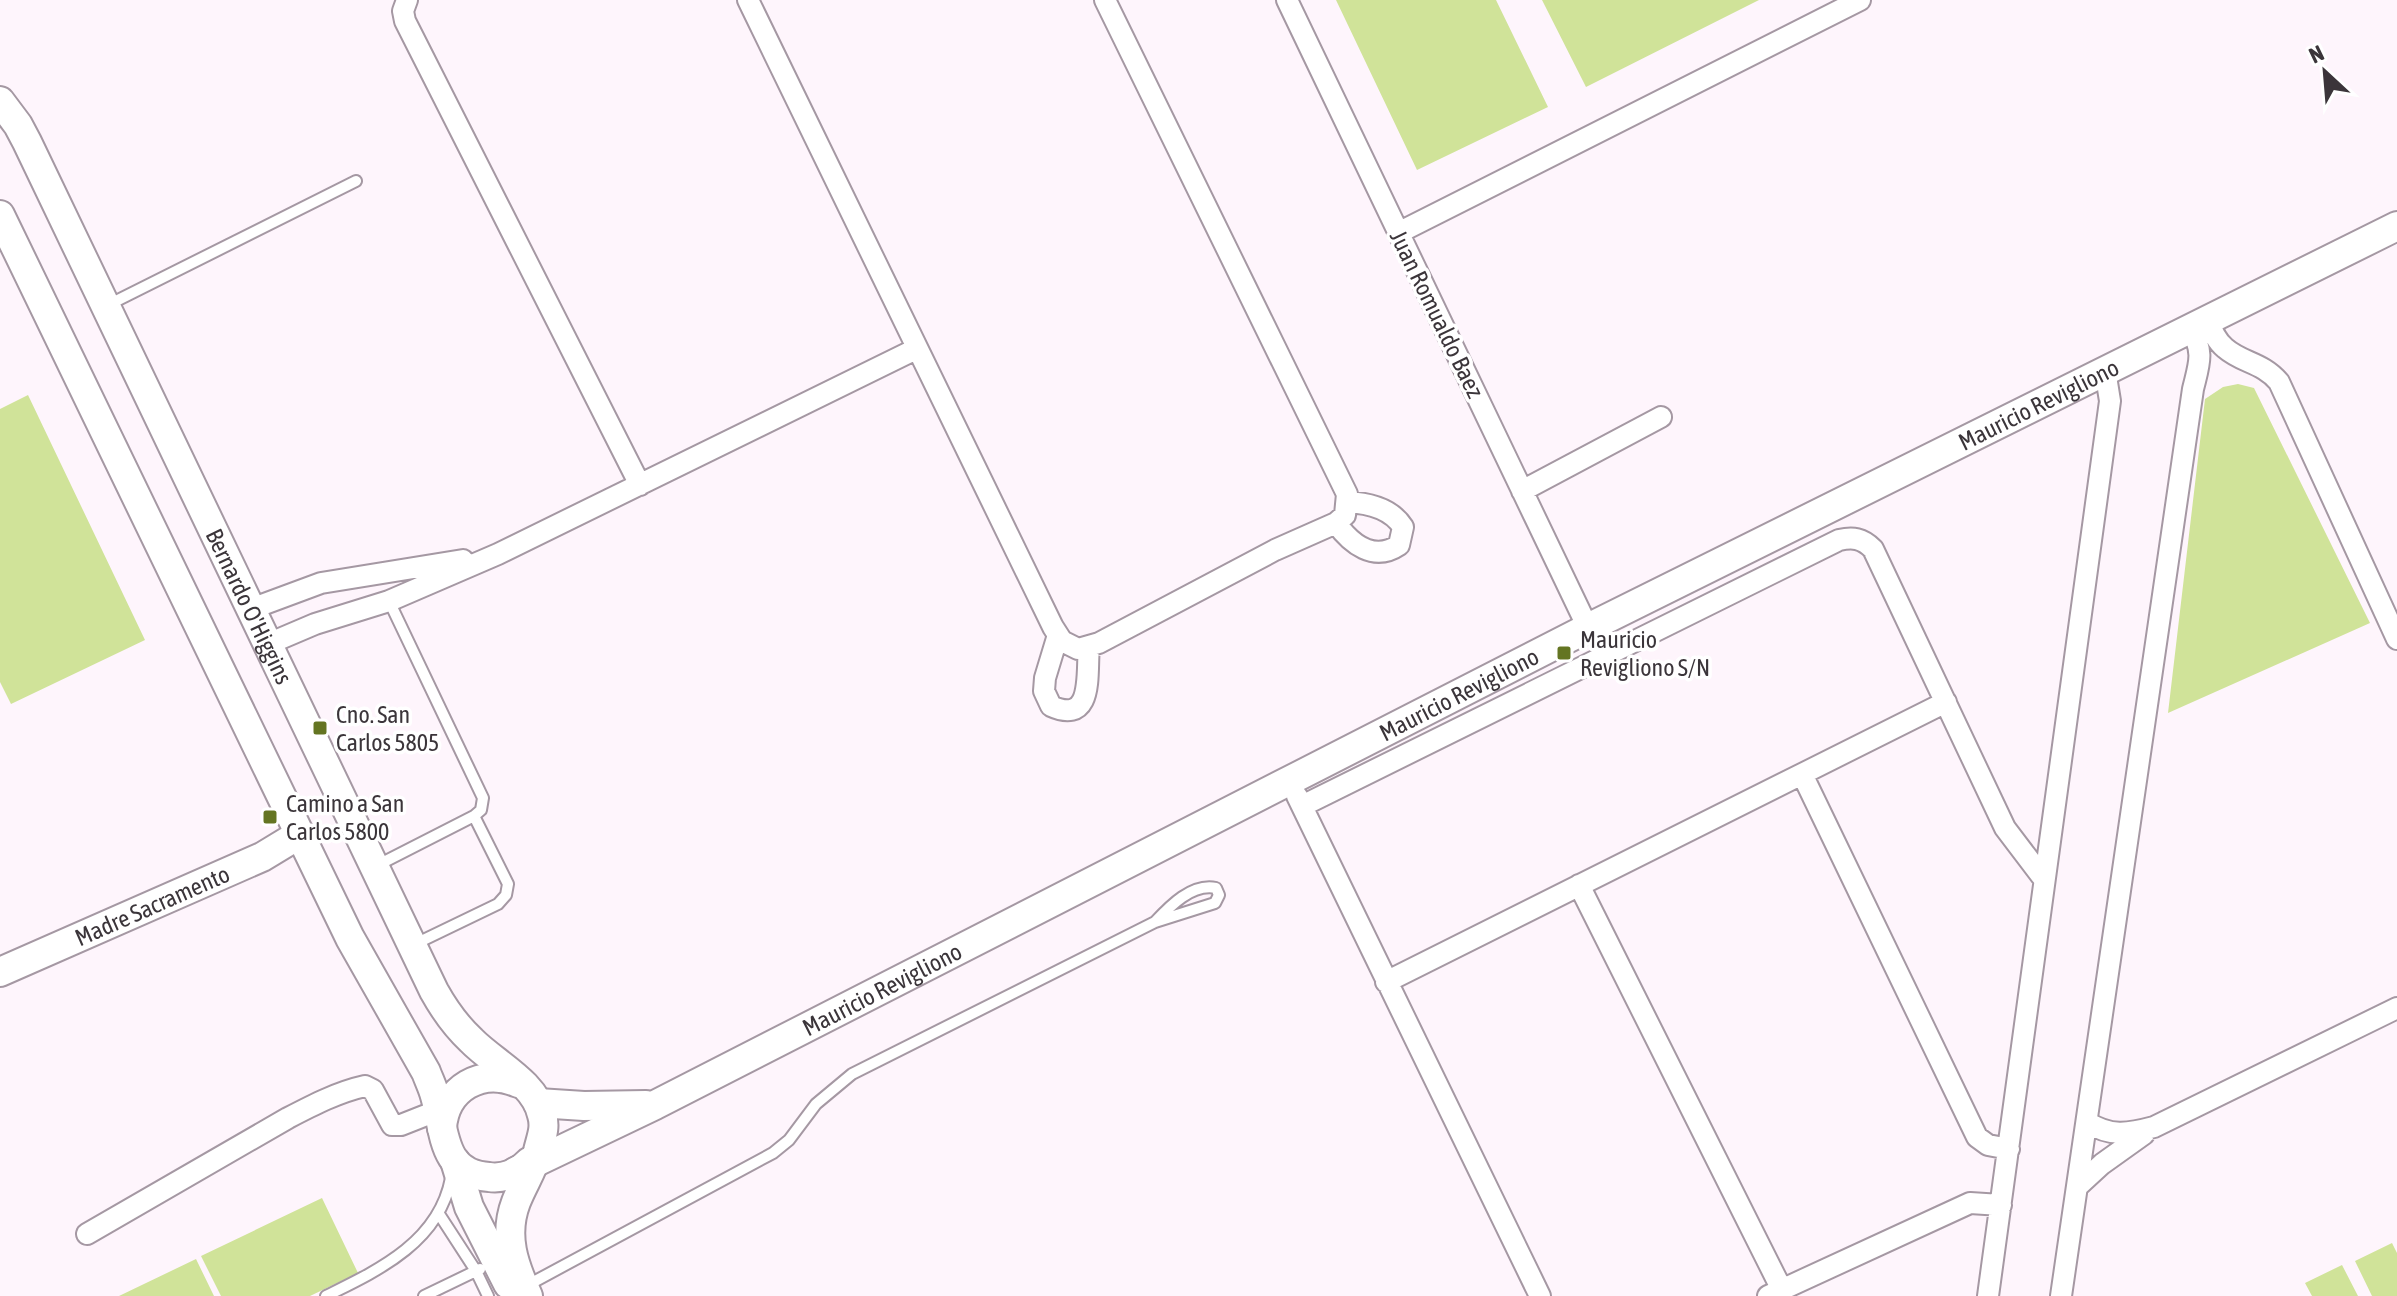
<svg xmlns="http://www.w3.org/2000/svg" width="2397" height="1296" viewBox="0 0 2397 1296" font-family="'Asap Condensed',sans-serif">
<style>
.green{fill:#d0e399}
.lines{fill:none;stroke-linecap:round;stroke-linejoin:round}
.service-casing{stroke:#a598a3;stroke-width:14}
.minor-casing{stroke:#a598a3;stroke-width:24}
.secondary-casing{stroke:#a598a3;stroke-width:32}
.service{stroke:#fff;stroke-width:10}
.minor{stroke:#fff;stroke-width:20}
.secondary{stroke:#fff;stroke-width:28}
.poi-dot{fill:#647522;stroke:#fff;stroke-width:3}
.labels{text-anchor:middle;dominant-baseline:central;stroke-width:7;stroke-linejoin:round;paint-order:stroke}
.street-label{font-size:24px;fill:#3b353a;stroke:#fff}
.poi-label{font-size:24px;fill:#3b353a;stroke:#fff;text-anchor:start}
</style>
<rect width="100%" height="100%" fill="#fef5fc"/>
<path class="green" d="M 1336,0 L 1496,0 L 1548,107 L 1417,170 Z
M 1542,0 L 1759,0 L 1586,87 Z
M 2238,384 L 2254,388 L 2370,623 L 2168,713 L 2205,399 L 2223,387 Z
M 28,395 L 145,640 L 11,704 L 0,682 L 0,409 Z
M 322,1198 L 358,1273 L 310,1296 L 221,1296 L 201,1256 Z
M 2392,1243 L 2397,1253 L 2397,1296 L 2372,1296 L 2355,1261 Z
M 196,1259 L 214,1296 L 119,1296 Z
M 2342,1265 L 2358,1296 L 2312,1296 L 2305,1283 Z"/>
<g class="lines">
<defs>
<path id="service" d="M 108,305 L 356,181
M 376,866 L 474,816 L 481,810 L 483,798 L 389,601
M 413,945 L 498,904 L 506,895 L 508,884 L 474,816
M 439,1214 L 476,1271 L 488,1296
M 526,1286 L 773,1153 L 789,1140 L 816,1104 L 852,1074 L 1155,922 L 1215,903 L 1219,895 L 1216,888 C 1192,883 1170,906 1155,922
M 326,1296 C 379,1270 439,1242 451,1178
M 424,1296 L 480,1269"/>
<path id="minor" d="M 407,0 L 403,11 L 405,21 L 640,485
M 748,0 L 1053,627 L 1062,641 L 1078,649 L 1099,643 L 1275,550 L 1336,523 L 1345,515 L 1347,494 L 1105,0
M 1287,0 L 1588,628
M 1398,233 L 1860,0
M 2208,320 C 2212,330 2216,341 2225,348 C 2242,363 2262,362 2279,382 L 2397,639
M 1522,491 L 1661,417
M 1336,523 C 1351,544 1374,562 1399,545 L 1403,527 C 1391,508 1368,503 1347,502
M 251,609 L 321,583 L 463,560
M 1058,635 L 1045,678 L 1044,691 L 1051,706 C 1095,726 1086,671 1089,648
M 268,644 L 315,624 L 389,601 L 498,554 L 916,349
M 1803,776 L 1977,1137 L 1988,1145 L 2009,1149
M 1297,796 L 1540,1296
M 1302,806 L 1839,540 C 1853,537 1862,538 1873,549 L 2005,828 L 2043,878
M 1579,885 L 1782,1290
M 1386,982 L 1946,702
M 2087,1122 C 2110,1137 2128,1134 2154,1127 L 2397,1008
M 2077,1187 L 2102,1164 L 2144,1134
M 87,1234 L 288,1118 C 313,1105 338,1092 365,1086 L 373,1090 L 392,1125 L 401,1125 L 439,1110
M 1768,1296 L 1970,1203 L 2001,1205
M 1988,1296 L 2110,401 L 2105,370
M 2061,1296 L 2193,389 C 2199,364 2205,352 2190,328"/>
<g id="secondary">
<path id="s1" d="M 0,101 L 18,125 L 27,142 L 434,991 C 444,1009 456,1026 471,1040 C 493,1063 535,1082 542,1115 C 546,1128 541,1138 538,1151 C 533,1170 523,1184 516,1202 C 503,1236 514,1265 528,1296"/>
<path d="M 0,215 L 350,938 L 426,1072 C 429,1080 433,1088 435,1096 C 445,1130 441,1174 489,1177 C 504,1179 519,1173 529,1162"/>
<path id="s2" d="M 0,972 L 262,857 L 300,834"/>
<path d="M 538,1103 L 584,1106 L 646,1105"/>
<path d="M 442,1128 C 445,1088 482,1067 518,1083"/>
<path d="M 455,1161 L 469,1207 L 508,1284"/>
<path id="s3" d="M 515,1172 L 655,1105 L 1588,628 L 2397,226"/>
</g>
</defs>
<use href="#service" class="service-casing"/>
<use href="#minor" class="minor-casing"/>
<use href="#secondary" class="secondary-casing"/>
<use href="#service" class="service"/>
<use href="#minor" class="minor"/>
<use href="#secondary" class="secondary"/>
</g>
<g class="poi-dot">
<rect x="1556" y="645" width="16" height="16" rx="4"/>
<rect x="312" y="720" width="16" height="16" rx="4"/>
<rect x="262" y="809" width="16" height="16" rx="4"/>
</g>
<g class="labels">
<g class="street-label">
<text transform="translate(1437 314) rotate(64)">Juan Romualdo Baez</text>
<text stroke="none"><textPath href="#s3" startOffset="1706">Mauricio Revigliono</textPath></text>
<text stroke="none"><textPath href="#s1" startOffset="564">Bernardo O'Higgins</textPath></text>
<text stroke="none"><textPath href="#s3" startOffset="1058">Mauricio Revigliono</textPath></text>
<text stroke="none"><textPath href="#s2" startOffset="166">Madre Sacramento</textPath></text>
<text stroke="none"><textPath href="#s3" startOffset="410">Mauricio Revigliono</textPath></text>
</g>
<g class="poi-label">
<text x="1580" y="639">Mauricio<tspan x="1580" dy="28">Revigliono S/N</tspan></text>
<text x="336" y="714">Cno. San<tspan x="336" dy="28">Carlos 5805</tspan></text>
<text x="286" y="803">Camino a San<tspan x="286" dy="28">Carlos 5800</tspan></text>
</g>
</g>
<g transform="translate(2325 72) rotate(334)" stroke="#ffffff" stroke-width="6" paint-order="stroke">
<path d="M0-6L14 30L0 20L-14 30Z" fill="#3b353a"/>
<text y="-12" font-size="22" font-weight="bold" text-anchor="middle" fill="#3b353a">N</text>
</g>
</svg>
